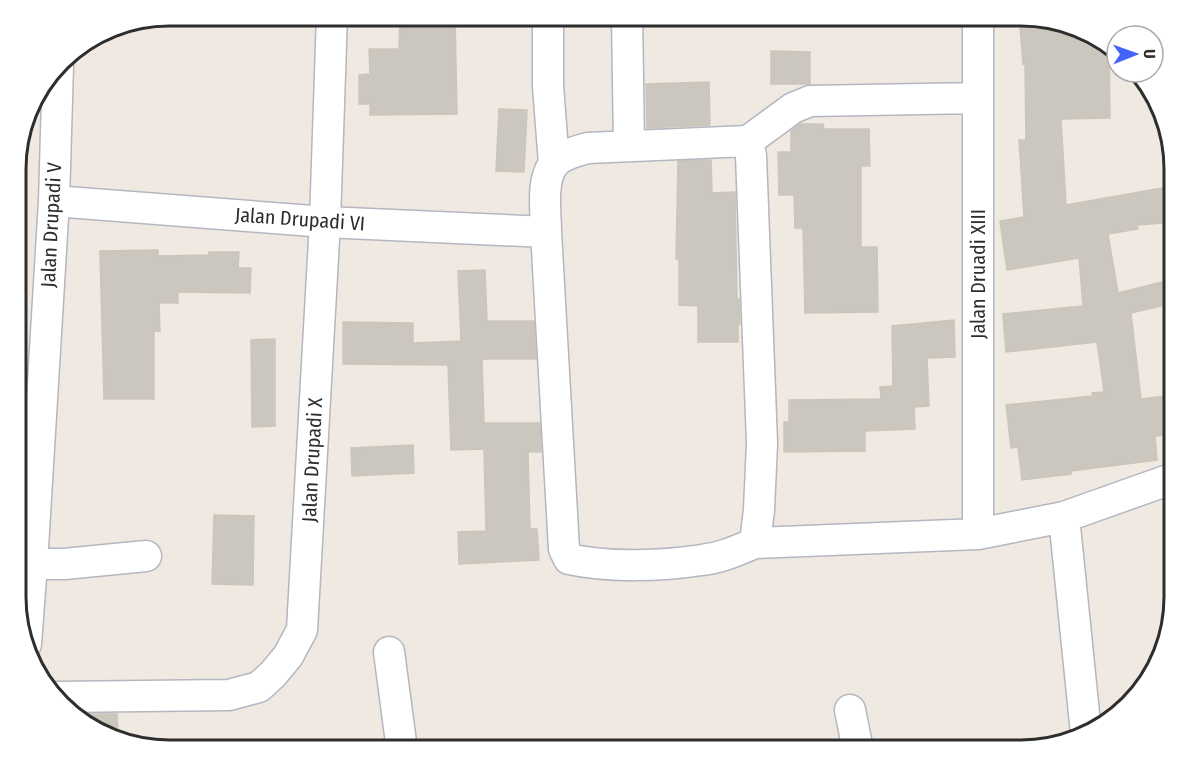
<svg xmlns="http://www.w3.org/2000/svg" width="1189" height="765" viewBox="0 0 1189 765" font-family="'Fira Sans Condensed',sans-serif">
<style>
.building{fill:#cbc7bf;stroke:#cbc5ba;stroke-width:1.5}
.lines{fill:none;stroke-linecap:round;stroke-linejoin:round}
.minor-casing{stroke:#b4b7c1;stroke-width:33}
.minor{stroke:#fff;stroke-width:30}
.labels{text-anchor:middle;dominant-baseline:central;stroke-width:4.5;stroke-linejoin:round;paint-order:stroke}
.street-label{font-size:20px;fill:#2e2e2e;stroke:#fff}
.rim{fill:none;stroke:#2e2e2e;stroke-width:3}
</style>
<rect width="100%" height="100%" fill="#efe9e1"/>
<path class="building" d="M 400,15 L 455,15 L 457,114 L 370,115 L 370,104 L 359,104 L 359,75 L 370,74 L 369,49 L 399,49 Z
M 1019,15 L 1106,41 L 1109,44 L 1110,118 L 1061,119 L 1066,205 L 1174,186 L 1174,222 L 1137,225 L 1138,229 L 1108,234 L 1118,293 L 1174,279 L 1174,303 L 1131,313 L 1141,399 L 1174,395 L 1174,434 L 1155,436 L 1157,460 L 1071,471 L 1071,474 L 1022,480 L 1018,447 L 1011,448 L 1006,405 L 1093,396 L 1092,393 L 1104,392 L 1097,342 L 1006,352 L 1003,314 L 1083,306 L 1079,258 L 1007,270 L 1000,221 L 1024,217 L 1019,140 L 1026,140 L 1025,63 L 1023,64 Z
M 771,51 L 810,52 L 810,84 L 771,84 Z
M 709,82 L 710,125 L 647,128 L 646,84 Z
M 499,109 L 527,110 L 524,172 L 496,171 Z
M 800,124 L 823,124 L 824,129 L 869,129 L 870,166 L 861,166 L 861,247 L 877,247 L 878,312 L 805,313 L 803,228 L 795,228 L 794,195 L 779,195 L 778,152 L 791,152 L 791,131 Z
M 711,160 L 712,193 L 735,192 L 737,299 L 739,299 L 740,324 L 738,324 L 738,342 L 698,342 L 698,306 L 679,305 L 679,259 L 676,259 L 678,161 Z
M 158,250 L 158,256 L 209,255 L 209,252 L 239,252 L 238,268 L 251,268 L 250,293 L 178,292 L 178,303 L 159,303 L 160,331 L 154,331 L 154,399 L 104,399 L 100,251 Z
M 485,270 L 487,321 L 534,321 L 536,359 L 482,359 L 484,423 L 540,423 L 541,452 L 528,452 L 530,529 L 537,529 L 539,560 L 459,564 L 458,532 L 486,531 L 484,449 L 451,450 L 448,365 L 343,364 L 343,322 L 413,323 L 413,343 L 461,341 L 458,271 Z
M 954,320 L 955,357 L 927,358 L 929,406 L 914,407 L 915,429 L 865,431 L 865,451 L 784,452 L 784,422 L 789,422 L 789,400 L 881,399 L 880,387 L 893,386 L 892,326 Z
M 275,339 L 275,426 L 252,427 L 251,340 Z
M 413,445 L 414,473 L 352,476 L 351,448 Z
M 214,515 L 254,516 L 253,585 L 212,584 Z
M 74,714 L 117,714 L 118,735 L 83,724 Z"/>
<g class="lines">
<defs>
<path id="minor" d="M 548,15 L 548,86 L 554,164
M 627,15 L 629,146
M 978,15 L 978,534
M 978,98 L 810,101 L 793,108 L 748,141 L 588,148 C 577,151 560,155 553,165 C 541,182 546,212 546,232 L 564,549 L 569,559 C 608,568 662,566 702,560 C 721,558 738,550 755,543 L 978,534 L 1064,517 L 1174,478
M 748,141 L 751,156 L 762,443 L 759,510 L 755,543
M 54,201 L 325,222 L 546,232
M 1064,517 L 1086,733
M 32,564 L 64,564 L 146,556
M 26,644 L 32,564 L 54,201 L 58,65
M 389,652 L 402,750
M 57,697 L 229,695 L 259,687 L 273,674 L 288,656 L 302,630 L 325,222 L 332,15
M 850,710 L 858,750"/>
</defs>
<use href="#minor" class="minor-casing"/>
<use href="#minor" class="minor"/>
</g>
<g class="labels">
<g class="street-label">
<text transform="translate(300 219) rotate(4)">Jalan Drupadi VI</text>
<text transform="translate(51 225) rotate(-87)">Jalan Drupadi V</text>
<text transform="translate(978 274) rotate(-90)">Jalan Druadi XIII</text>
<text transform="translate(312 460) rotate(-87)">Jalan Drupadi X</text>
</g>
</g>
<path d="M0 0H1189V765H0ZM169 26H1021A143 143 0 0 1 1164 169V597A143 143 0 0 1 1021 740H169A143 143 0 0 1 26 597V169A143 143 0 0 1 169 26Z" fill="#fff" fill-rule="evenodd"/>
<path class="rim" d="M169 26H1021A143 143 0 0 1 1164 169V597A143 143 0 0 1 1021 740H169A143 143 0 0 1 26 597V169A143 143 0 0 1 169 26Z"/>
<g transform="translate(1135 54) rotate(89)"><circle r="28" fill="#ffffff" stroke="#ababab" stroke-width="1.5"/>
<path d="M0-4.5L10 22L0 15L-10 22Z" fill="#4264fb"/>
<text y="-9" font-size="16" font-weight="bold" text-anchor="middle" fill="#2e2e2e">U</text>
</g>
</svg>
